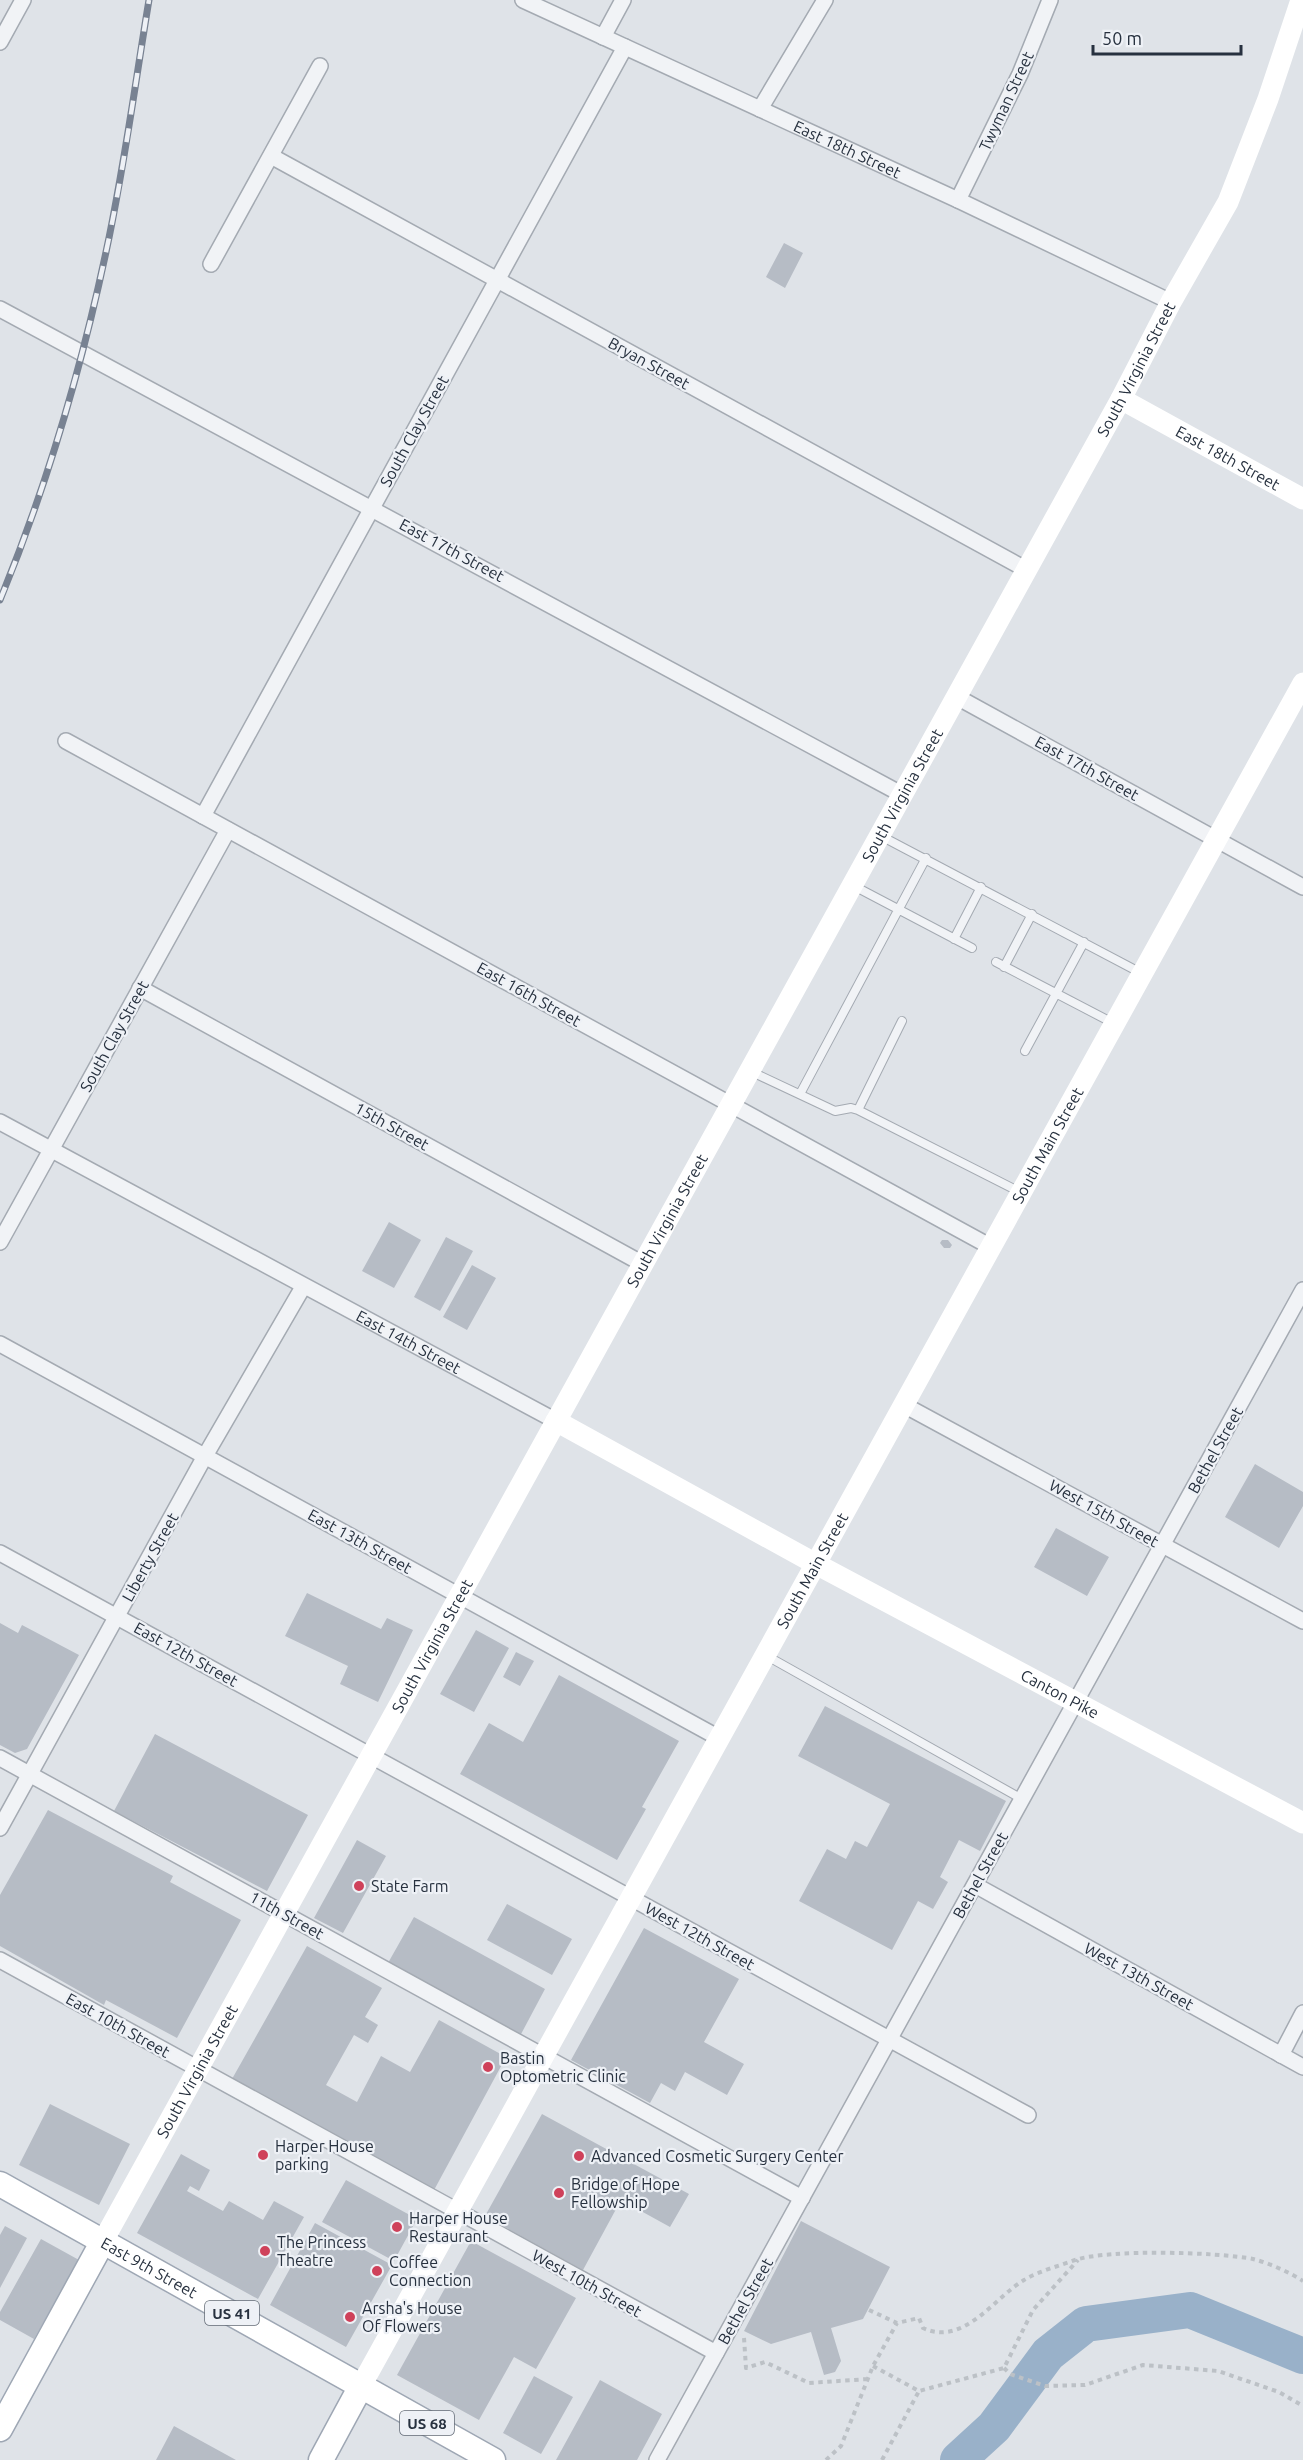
<svg xmlns="http://www.w3.org/2000/svg" width="1303" height="2460" viewBox="0 0 1303 2460" font-family="Ubuntu,sans-serif">
<style>
.lines{fill:none;stroke-linecap:round;stroke-linejoin:round}
.river{stroke:#99b1c9;stroke-width:36}
.building{fill:#b6bcc5}
.lane-casing{stroke:#a4aab2;stroke-width:10}
.street-casing{stroke:#a4aab2;stroke-width:18}
.primary-casing{stroke:#9ea7b4;stroke-width:27}
.path{stroke:#bcc1c6;stroke-width:4;stroke-dasharray:4.5 4.5;stroke-linecap:butt}
.lane{stroke:#f1f3f6;stroke-width:8}
.street{stroke:#f1f3f6;stroke-width:15}
.secondary{stroke:#fff;stroke-width:21}
.primary{stroke:#fff;stroke-width:24}
.rail-casing{stroke:#788292;stroke-width:7}
.rail{stroke:#eef1f6;stroke-width:4.5;stroke-dasharray:14;stroke-linecap:butt}
.poi-dot{fill:#cf415a;stroke:#eef1f6;stroke-width:2}
.labels{text-anchor:middle;dominant-baseline:central;stroke-width:4.5;stroke-linejoin:round;paint-order:stroke}
.shield{fill:#eef1f6;stroke:#636b76;stroke-width:1.5}
.shield-label{font-size:15px;font-weight:bold;fill:#27313f}
.street-label{font-size:16px;fill:#27313f;stroke:#eef1f6}
.poi-label{font-size:16px;fill:#27313f;stroke:#eef1f6;text-anchor:start}
</style>
<rect width="100%" height="100%" fill="#dfe3e8"/>
<g class="lines">
<path class="river" d="M 958,2460 L 994,2427 L 1048,2354 L 1086,2324 L 1190,2310 L 1303,2356"/>
</g>
<path class="building" d="M 784,243 L 803,253 L 785,288 L 766,277 Z
M 389,1222 L 421,1240 L 394,1288 L 362,1271 Z
M 446,1237 L 473,1251 L 440,1311 L 414,1297 Z
M 942,1240 L 948,1240 L 952,1245 L 950,1248 L 944,1248 L 940,1243 Z
M 472,1265 L 496,1278 L 467,1330 L 443,1317 Z
M 1255,1464 L 1303,1492 L 1303,1506 L 1279,1548 L 1225,1517 Z
M 1056,1528 L 1109,1557 L 1087,1596 L 1034,1567 Z
M 307,1593 L 381,1629 L 387,1618 L 413,1630 L 378,1702 L 340,1684 L 348,1666 L 285,1636 Z
M 0,1623 L 18,1633 L 22,1625 L 79,1655 L 27,1749 L 15,1753 L 0,1745 Z
M 476,1630 L 509,1648 L 474,1712 L 440,1694 Z
M 516,1652 L 534,1661 L 520,1686 L 503,1677 Z
M 559,1675 L 679,1741 L 642,1807 L 646,1809 L 617,1860 L 460,1774 L 489,1723 L 523,1742 Z
M 825,1706 L 1006,1801 L 980,1851 L 959,1840 L 940,1877 L 948,1882 L 933,1909 L 918,1901 L 892,1950 L 799,1901 L 827,1849 L 846,1859 L 855,1841 L 867,1847 L 890,1804 L 798,1756 Z
M 155,1734 L 308,1815 L 267,1891 L 114,1811 Z
M 48,1810 L 173,1876 L 170,1882 L 241,1920 L 177,2038 L 106,2000 L 104,2005 L 0,1946 L 0,1895 Z
M 357,1840 L 386,1856 L 343,1933 L 314,1918 Z
M 507,1904 L 572,1939 L 552,1975 L 487,1940 Z
M 414,1917 L 545,1989 L 520,2036 L 388,1963 Z
M 644,1928 L 739,1979 L 704,2042 L 744,2064 L 727,2095 L 685,2072 L 675,2091 L 661,2083 L 650,2103 L 571,2060 Z
M 307,1946 L 382,1988 L 365,2017 L 378,2025 L 368,2043 L 354,2035 L 326,2085 L 357,2102 L 381,2056 L 410,2072 L 439,2020 L 506,2057 L 433,2192 L 232,2079 Z
M 50,2104 L 130,2144 L 99,2205 L 19,2165 Z
M 542,2114 L 689,2194 L 670,2227 L 621,2200 L 583,2270 L 485,2216 Z
M 181,2154 L 210,2170 L 199,2191 L 190,2186 L 187,2191 L 223,2211 L 229,2201 L 263,2220 L 274,2201 L 304,2217 L 258,2299 L 137,2233 Z
M 346,2180 L 417,2219 L 394,2261 L 322,2222 Z
M 801,2221 L 890,2267 L 863,2319 L 831,2328 L 841,2361 L 835,2372 L 824,2375 L 811,2332 L 771,2344 L 744,2331 Z
M 315,2223 L 392,2265 L 346,2347 L 270,2305 Z
M 5,2226 L 27,2238 L 0,2288 L 0,2235 Z
M 41,2239 L 79,2260 L 34,2339 L 0,2320 L 0,2312 Z
M 471,2241 L 576,2298 L 536,2369 L 514,2357 L 479,2420 L 397,2375 Z
M 534,2376 L 573,2397 L 541,2454 L 503,2433 Z
M 600,2380 L 662,2414 L 637,2460 L 556,2460 Z
M 174,2426 L 236,2460 L 156,2460 Z"/>
<g class="lines">
<defs>
<path id="lane" d="M 881,836 L 1141,973
M 854,886 L 972,948
M 954,939 L 981,887
M 996,962 L 1113,1023
M 1004,967 L 1032,914
M 1025,1051 L 1084,942
M 752,1072 L 835,1111 L 851,1108 L 858,1110 L 1020,1192
M 800,1094 L 926,858
M 858,1110 L 902,1021
M 767,1656 L 1022,1799"/>
<g id="street">
<path id="s1" d="M 523,0 L 958,200 L 1171,302"/>
<path d="M 603,37 L 623,0"/>
<path d="M 0,42 L 23,0"/>
<path d="M 760,109 L 825,0"/>
<path d="M 271,156 L 1027,570"/>
<path d="M 958,200 L 1020,74 L 1050,0"/>
<path d="M 211,264 L 320,66"/>
<path d="M 0,309 L 903,795"/>
<path d="M 957,697 L 1303,887"/>
<path d="M 66,741 L 991,1247"/>
<path d="M 203,816 L 625,47"/>
<path d="M 140,988 L 643,1264"/>
<path id="s2" d="M 0,1122 L 556,1421"/>
<path d="M 0,1242 L 228,830"/>
<path d="M 0,1344 L 719,1738"/>
<path d="M 904,1405 L 1303,1621"/>
<path d="M 0,1553 L 1028,2115"/>
<path d="M 0,1758 L 802,2198"/>
<path d="M 0,1828 L 205,1456 L 303,1287"/>
<path d="M 975,1885 L 1303,2067"/>
<path d="M 0,1960 L 716,2353"/>
<path d="M 1281,2055 L 1303,2013"/>
<path d="M 657,2460 L 1303,1290"/>
</g>
<g id="primary">
<path id="s7" d="M 0,2184 L 493,2460"/>
<path d="M 0,2429 L 103,2241"/>
<path d="M 321,2460 L 361,2386"/>
</g>
</defs>
<use href="#lane" class="lane-casing"/>
<use href="#street" class="street-casing"/>
<use href="#primary" class="primary-casing"/>
<path class="path" d="M 869,2310 L 897,2323 L 919,2318 L 923,2328 C 964,2347 995,2297 1024,2280 C 1039,2271 1059,2266 1075,2260 C 1109,2249 1217,2252 1253,2259 C 1269,2263 1289,2272 1303,2281
M 744,2338 L 746,2368 L 765,2362 L 809,2383 L 868,2379
M 873,2366 L 919,2391 L 1004,2368 L 1033,2310 L 1078,2260
M 1004,2368 L 1010,2374 L 1045,2386 L 1085,2385 L 1143,2365 L 1218,2371 L 1279,2392 L 1303,2406
M 826,2460 L 841,2446 L 873,2366 L 897,2323
M 882,2460 L 919,2391"/>
<use href="#lane" class="lane"/>
<use href="#street" class="street"/>
<g class="secondary">
<path id="s3" d="M 1121,399 L 1303,499"/>
<path id="s4" d="M 556,1421 L 816,1564 L 1303,1823"/>
<path id="s5" d="M 103,2241 L 1121,399 L 1171,302 L 1228,202 L 1268,99 L 1301,0"/>
<path id="s6" d="M 361,2386 L 1303,683"/>
</g>
<use href="#primary" class="primary"/>
<defs>
<path id="rail" d="M 0,600 C 46,488 81,370 106,252 C 124,169 135,84 149,0"/>
</defs>
<use href="#rail" class="rail-casing"/>
<use href="#rail" class="rail"/>
</g>
<g class="poi-dot">
<circle cx="359" cy="1886" r="6"/>
<circle cx="488" cy="2067" r="6"/>
<circle cx="263" cy="2155" r="6"/>
<circle cx="579" cy="2156" r="6"/>
<circle cx="559" cy="2193" r="6"/>
<circle cx="397" cy="2227" r="6"/>
<circle cx="265" cy="2251" r="6"/>
<circle cx="377" cy="2271" r="6"/>
<circle cx="350" cy="2317" r="6"/>
</g>
<g class="labels">
<g class="shield">
<rect x="205" y="2301" width="54" height="24" rx="4.5"/>
<rect x="400" y="2411" width="54" height="24" rx="4.5"/>
</g>
<g class="shield-label">
<text x="232" y="2313">US 41</text>
<text x="427" y="2423">US 68</text>
</g>
<g class="street-label">
<text transform="translate(1006 101) rotate(-65)">Twyman Street</text>
<text stroke="none"><textPath href="#s1" startOffset="357">East 18th Street</textPath></text>
<text transform="translate(649 363) rotate(29)">Bryan Street</text>
<text stroke="none"><textPath href="#s5" startOffset="2138">South Virginia Street</textPath></text>
<text transform="translate(414 431) rotate(-61)">South Clay Street</text>
<text stroke="none"><textPath href="#s3" startOffset="122">East 18th Street</textPath></text>
<text transform="translate(452 550) rotate(28)">East 17th Street</text>
<text transform="translate(1087 768) rotate(29)">East 17th Street</text>
<text stroke="none"><textPath href="#s5" startOffset="1652">South Virginia Street</textPath></text>
<text transform="translate(529 994) rotate(29)">East 16th Street</text>
<text transform="translate(114 1036) rotate(-61)">South Clay Street</text>
<text transform="translate(392 1126) rotate(29)">15th Street</text>
<text stroke="none"><textPath href="#s6" startOffset="1418">South Main Street</textPath></text>
<text stroke="none"><textPath href="#s5" startOffset="1166">South Virginia Street</textPath></text>
<text stroke="none"><textPath href="#s2" startOffset="464">East 14th Street</textPath></text>
<text transform="translate(1215 1450) rotate(-61)">Bethel Street</text>
<text transform="translate(1104 1513) rotate(29)">West 15th Street</text>
<text transform="translate(360 1541) rotate(29)">East 13th Street</text>
<text transform="translate(150 1557) rotate(-61)">Liberty Street</text>
<text stroke="none"><textPath href="#s6" startOffset="932">South Main Street</textPath></text>
<text stroke="none"><textPath href="#s5" startOffset="680">South Virginia Street</textPath></text>
<text transform="translate(186 1654) rotate(29)">East 12th Street</text>
<text stroke="none"><textPath href="#s4" startOffset="573">Canton Pike</textPath></text>
<text transform="translate(980 1875) rotate(-61)">Bethel Street</text>
<text transform="translate(287 1915) rotate(29)">11th Street</text>
<text transform="translate(700 1936) rotate(29)">West 12th Street</text>
<text transform="translate(1139 1976) rotate(29)">West 13th Street</text>
<text transform="translate(118 2025) rotate(29)">East 10th Street</text>
<text stroke="none"><textPath href="#s5" startOffset="194">South Virginia Street</textPath></text>
<text stroke="none"><textPath href="#s7" startOffset="171">East 9th Street</textPath></text>
<text transform="translate(587 2283) rotate(29)">West 10th Street</text>
<text transform="translate(745 2301) rotate(-61)">Bethel Street</text>
</g>
<g class="poi-label">
<text x="371" y="1886">State Farm</text>
<text x="500" y="2058">Bastin<tspan x="500" dy="18">Optometric Clinic</tspan></text>
<text x="275" y="2146">Harper House<tspan x="275" dy="18">parking</tspan></text>
<text x="591" y="2156">Advanced Cosmetic Surgery Center</text>
<text x="571" y="2184">Bridge of Hope<tspan x="571" dy="18">Fellowship</tspan></text>
<text x="409" y="2218">Harper House<tspan x="409" dy="18">Restaurant</tspan></text>
<text x="277" y="2242">The Princess<tspan x="277" dy="18">Theatre</tspan></text>
<text x="389" y="2262">Coffee<tspan x="389" dy="18">Connection</tspan></text>
<text x="362" y="2308">Arsha's House<tspan x="362" dy="18">Of Flowers</tspan></text>
</g>
</g>
<path d="M1093 45v9h148v-9" fill="none" stroke="#27313f" stroke-width="3"/>
<text x="1102" y="45" font-size="18" fill="#27313f" stroke="#eef1f6" stroke-width="4.5" paint-order="stroke">50 m</text>
</svg>
